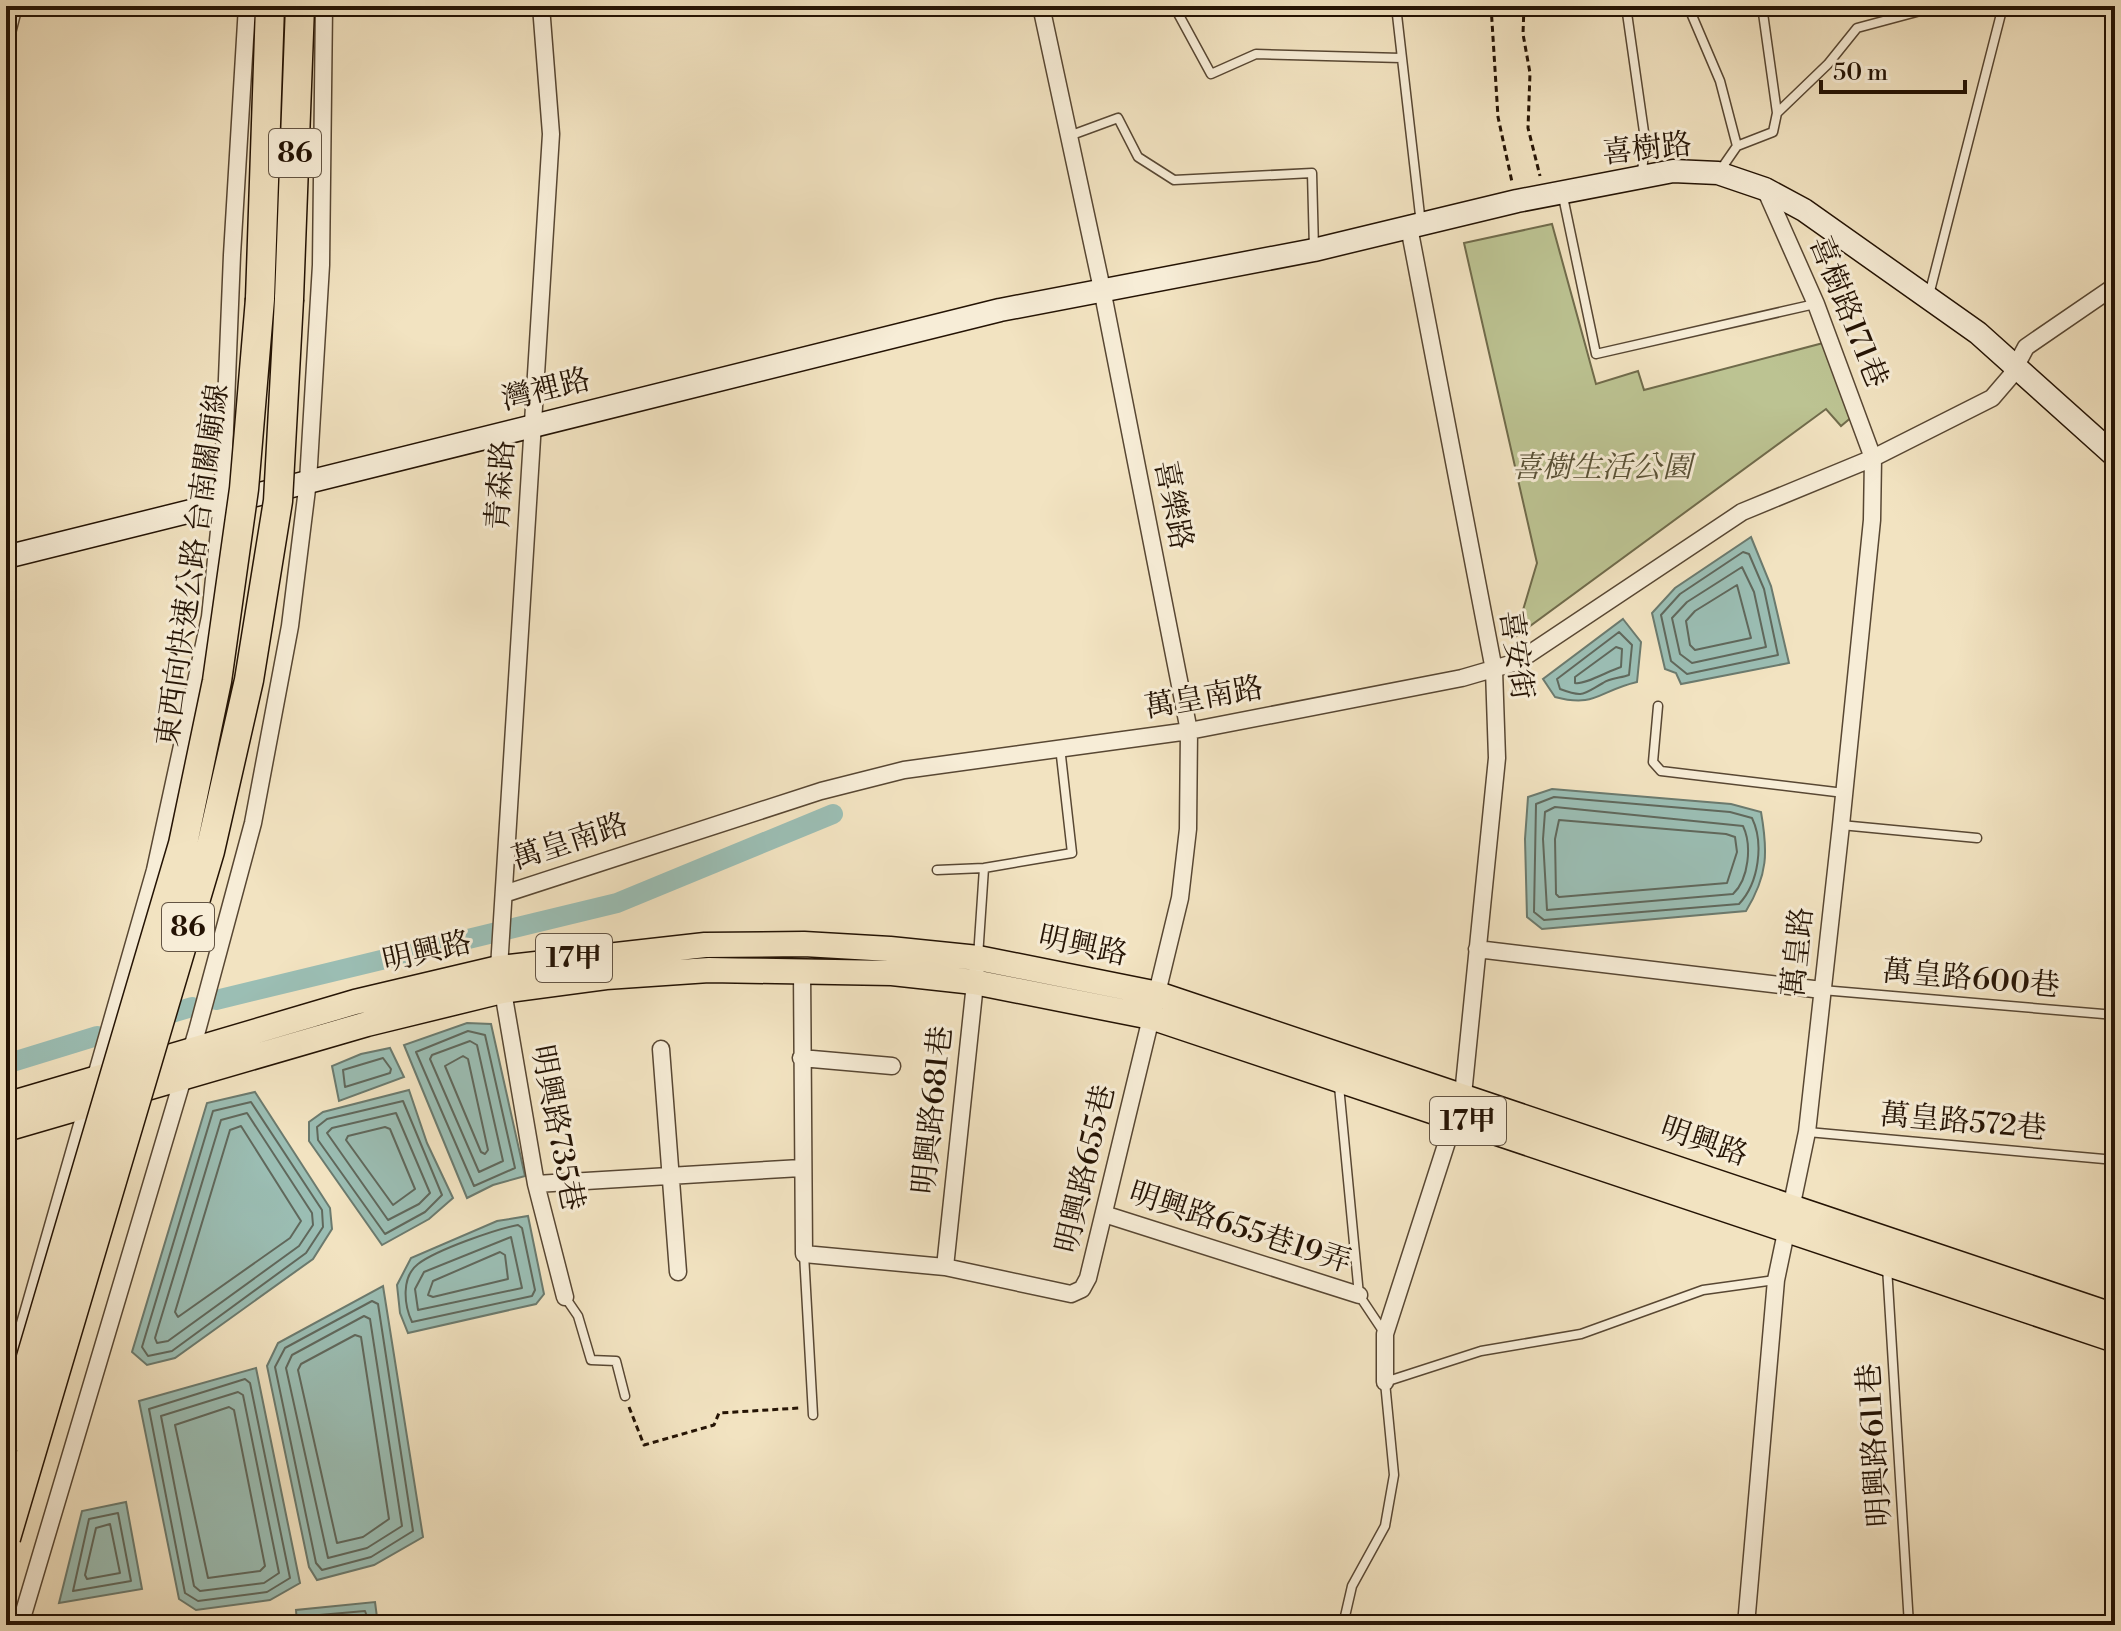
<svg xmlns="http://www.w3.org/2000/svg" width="2121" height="1631" viewBox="0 0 2121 1631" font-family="'Libre Bodoni','Noto Serif TC',serif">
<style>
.green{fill:#bcc392;stroke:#706b4b;stroke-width:2}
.water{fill:#9bbeb4;stroke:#6b7a6e;stroke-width:2}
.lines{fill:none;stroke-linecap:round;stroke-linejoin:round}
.shore{stroke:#60685c;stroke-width:2}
.canal{stroke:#9bbeb4;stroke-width:20}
.lane-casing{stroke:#584733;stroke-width:11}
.street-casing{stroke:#584733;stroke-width:19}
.secondary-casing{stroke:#241304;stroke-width:25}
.primary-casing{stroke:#241304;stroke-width:27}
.highway-casing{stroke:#241304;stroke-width:31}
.path{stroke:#241304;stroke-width:3;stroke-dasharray:6 4;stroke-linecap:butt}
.lane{stroke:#f7edd7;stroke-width:8}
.street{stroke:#f7edd7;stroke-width:16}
.secondary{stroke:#f7edd7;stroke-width:22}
.primary{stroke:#f2e3c1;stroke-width:24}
.highway{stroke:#f2e3c1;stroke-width:28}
.highway-bridge-casing{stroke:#241304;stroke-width:31;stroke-linecap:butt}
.highway-bridge{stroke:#f2e3c1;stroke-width:28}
.labels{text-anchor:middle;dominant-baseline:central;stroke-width:6;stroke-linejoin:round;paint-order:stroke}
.shield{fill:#f7edd7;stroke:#635443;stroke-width:2}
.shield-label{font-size:28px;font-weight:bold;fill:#241304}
.street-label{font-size:30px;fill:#241304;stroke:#f7edd7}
.park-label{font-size:30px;font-style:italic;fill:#595136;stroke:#f7edd7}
</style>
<rect width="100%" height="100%" fill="#f2e3c1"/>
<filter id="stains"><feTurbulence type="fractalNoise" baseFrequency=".0025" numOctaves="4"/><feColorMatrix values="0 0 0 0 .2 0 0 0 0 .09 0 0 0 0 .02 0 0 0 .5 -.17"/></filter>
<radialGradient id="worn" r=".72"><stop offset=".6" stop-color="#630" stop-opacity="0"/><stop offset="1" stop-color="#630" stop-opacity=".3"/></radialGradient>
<path class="green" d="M 1552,224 L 1596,384 L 1638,371 L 1644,390 L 1827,342 L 1853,416 L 1841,426 L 1826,409 L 1515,637 L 1537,563 L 1464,243 Z"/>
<path class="water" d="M 1751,537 L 1771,586 L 1789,663 L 1681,684 L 1676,673 L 1665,669 L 1652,613 L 1675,588 Z
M 1623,619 L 1641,642 L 1637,682 C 1598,691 1596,708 1555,697 L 1543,679 Z
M 1552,789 L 1731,804 L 1761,812 C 1768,852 1768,875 1746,911 L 1542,929 L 1527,917 L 1525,839 L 1528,797 Z
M 467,1023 L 491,1024 L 525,1176 L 493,1185 L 467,1198 L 404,1045 Z
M 390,1048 L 404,1077 L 339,1101 L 332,1066 L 361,1054 Z
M 409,1090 L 427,1143 L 453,1198 L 429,1219 L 382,1245 L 309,1141 L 309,1122 L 323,1112 Z
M 255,1092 L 330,1208 L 332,1229 L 313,1259 L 175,1358 L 147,1365 L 132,1352 L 207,1103 Z
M 528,1216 L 544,1294 L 536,1304 L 408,1333 L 400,1313 L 397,1285 L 411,1258 L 497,1221 Z
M 383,1286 L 423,1537 L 374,1565 L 317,1580 L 309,1567 L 267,1366 L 278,1343 Z
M 256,1368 L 300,1583 L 270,1600 L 196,1610 L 179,1599 L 139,1401 Z
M 126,1502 L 142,1589 L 59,1603 L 82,1511 Z
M 375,1602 L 378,1625 L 297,1625 L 296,1610 Z"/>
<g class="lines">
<path class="shore" d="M 1743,552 L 1749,554 L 1764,589 L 1778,655 L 1687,674 L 1671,661 L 1661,615 L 1680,594 Z
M 1742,567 L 1754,592 L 1766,647 L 1692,663 L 1680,654 L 1672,618 L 1687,602 Z
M 1737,585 L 1751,638 L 1695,650 L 1690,645 L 1686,621 L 1695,611 Z
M 1619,632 L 1632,645 L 1629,675 C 1621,678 1610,678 1603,683 C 1583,694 1584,698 1560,689 L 1557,679 Z
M 1616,647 L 1622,649 L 1621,667 C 1608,671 1585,685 1575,683 L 1575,677 Z
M 1554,797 L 1730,812 L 1752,818 C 1764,843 1759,883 1739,904 L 1544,920 L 1534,912 L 1536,804 Z
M 1555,807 L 1743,826 C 1752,845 1749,879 1733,894 L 1547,910 L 1543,839 L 1545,812 Z
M 1559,820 L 1726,834 L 1735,837 L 1737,852 L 1727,883 L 1559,897 L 1556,894 L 1555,839 Z
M 468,1031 L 485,1035 L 515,1168 L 474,1186 L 416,1052 Z
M 470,1041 L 477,1045 L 503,1161 L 479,1172 L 430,1059 L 432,1055 Z
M 463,1056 L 468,1059 L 488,1150 L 485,1154 L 481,1152 L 445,1066 Z
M 383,1058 L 391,1069 L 390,1073 L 345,1087 L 343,1070 Z
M 403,1101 L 442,1195 L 425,1212 L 385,1234 L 318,1140 L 317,1127 L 327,1119 Z
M 251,1102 L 322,1210 L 323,1227 L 306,1253 L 172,1351 L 148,1356 L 142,1347 L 213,1111 Z
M 247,1113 L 312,1213 L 313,1225 L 299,1246 L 168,1341 L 157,1343 L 155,1338 L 221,1120 Z
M 396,1113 L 430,1193 L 419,1204 L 388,1220 L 327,1133 L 332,1128 Z
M 241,1126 L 301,1221 L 290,1238 L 178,1317 L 175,1312 L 230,1130 Z
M 385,1127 L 390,1129 L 415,1189 L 393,1205 L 346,1140 L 348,1136 Z
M 518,1225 L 522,1228 L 535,1290 L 532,1296 L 412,1322 C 404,1305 401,1277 418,1264 C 436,1250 496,1229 518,1225 Z
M 511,1237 L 522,1288 L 418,1310 L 415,1289 L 424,1272 Z
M 500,1252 L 505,1255 L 508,1279 L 433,1297 L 428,1295 L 433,1281 Z
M 372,1301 L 378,1304 L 413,1531 L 371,1557 L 322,1570 L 316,1563 L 275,1367 L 285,1348 Z
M 364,1316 L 370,1319 L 402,1526 L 367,1548 L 328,1558 L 286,1368 L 292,1355 Z
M 355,1335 L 361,1337 L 389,1519 L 363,1537 L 337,1543 L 298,1370 L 301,1364 Z
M 245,1379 L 250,1383 L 290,1578 L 267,1592 L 198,1601 L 185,1593 L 149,1409 Z
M 238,1392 L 243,1395 L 279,1573 L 264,1583 L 200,1591 L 194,1586 L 161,1416 Z
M 229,1407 L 234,1410 L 265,1566 L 260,1571 L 208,1578 L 175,1425 Z
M 118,1513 L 131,1581 L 73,1591 L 89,1519 Z
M 110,1524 L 120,1573 L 87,1579 L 85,1575 L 96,1528 Z
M 305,1625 L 308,1616 L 365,1611 L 370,1625"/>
<path class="canal" d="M 216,1000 L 617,903 L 833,814
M 152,1019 L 192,1007
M 6,1064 L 97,1036"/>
<defs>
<path id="lane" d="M 1174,6 L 1211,74 L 1256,54 L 1401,58
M 1396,6 L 1421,224
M 1626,6 L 1645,139 L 1642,174
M 1688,6 L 1720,81 L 1737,146
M 1762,6 L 1777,113
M 6,53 L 18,6
M 1069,136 L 1118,118 L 1138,157 L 1174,180 L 1312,173 L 1314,249
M 1719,172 L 1737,146 L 1773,132 L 1777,113 L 1828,64 L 1857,28 L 1939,6
M 1562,192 L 1596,354 L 1815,304
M 1929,295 L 2003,6
M 1658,706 L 1653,762 L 1661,771 L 1844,793
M 1841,825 L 1977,838
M 937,870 L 984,868 L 1072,853 L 1060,747
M 978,957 L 984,868
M 1822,990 L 2115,1015
M 1339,1086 L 1359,1295 L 1385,1334
M 1808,1132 L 2115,1160
M 804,1254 L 813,1415
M 1887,1267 L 1909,1625
M 565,1297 L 578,1316 L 591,1360 L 616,1361 L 625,1396
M 1343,1625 L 1352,1586 L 1385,1526 L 1394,1475 L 1385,1382 L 1481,1351 L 1581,1334 L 1703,1290 L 1775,1280"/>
<path id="street" d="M 541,6 L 551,134 L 499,968 L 536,1184 L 565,1297
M 1409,227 L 1494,670 L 1497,758 L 1463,1095
M 504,894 L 821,791 L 904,770 L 1189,731 L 1462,678 L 1517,662 L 1742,512 L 1873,458 L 1992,398 L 2010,377 L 2026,347 L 2115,286
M 1477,949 L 1822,990
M 802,969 L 804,1254 L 945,1267 L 1071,1294 L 1082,1289 L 1088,1278 L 1180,898 L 1188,829 L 1189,731 L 1102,289 L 1041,6
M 661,1049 L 678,1272
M 801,1058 L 892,1066
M 536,1184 L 801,1168
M 1104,1214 L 1359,1295
M 945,1267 L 976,974
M 1385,1382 L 1385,1334 L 1455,1117
M 6,1390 L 155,870 L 210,617 L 222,502 L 232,255 L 247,6
M 20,1625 L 197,1031 L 253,823 L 290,626 L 308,481 L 321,265 L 324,6
M 1746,1625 L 1776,1280 L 1807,1132 L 1841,825 L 1872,520 L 1873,458 L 1816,304 L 1765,189"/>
<path id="secondary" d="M 6,557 L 1000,310 L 1314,250 L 1517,201 L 1673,171 L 1718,173 L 1765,189 L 1804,210 L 1978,333 L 2115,456"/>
<path id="primary" d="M 6,1105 L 355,1002 L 499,968 L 705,945 L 804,944 L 890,949 L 978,958 L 1158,994 L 2115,1316
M 6,1129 L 367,1024 L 502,991 L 606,977 L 709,970 L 892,973 L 974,982 L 1151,1017 L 2115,1340"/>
<path id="highway" d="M 260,299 L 270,6
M 289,299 L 300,6"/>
</defs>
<use href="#lane" class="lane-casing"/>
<use href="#street" class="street-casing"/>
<use href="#secondary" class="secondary-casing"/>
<use href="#primary" class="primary-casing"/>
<use href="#highway" class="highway-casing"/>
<path class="path" d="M 1491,6 L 1498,117 L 1512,182
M 1524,6 L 1523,34 L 1530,73 L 1528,128 L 1540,176
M 629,1407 L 644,1445 L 714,1425 L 719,1413 L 800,1408"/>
<use href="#lane" class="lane"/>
<use href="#street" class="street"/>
<use href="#secondary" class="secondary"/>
<use href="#primary" class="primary"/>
<use href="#highway" class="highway"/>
<defs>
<path id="highway-bridge" d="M 6,1442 L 183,844 L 217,681 L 244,489 L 260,299
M 6,1538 L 210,851 L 249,680 L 278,501 L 289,299"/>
</defs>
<use href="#highway-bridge" class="highway-bridge-casing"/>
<use href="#highway-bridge" class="highway-bridge"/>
</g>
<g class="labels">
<g class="shield">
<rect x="269" y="129" width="52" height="48" rx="6"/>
<rect x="162" y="903" width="52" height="48" rx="6"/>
<rect x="536" y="934" width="76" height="48" rx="6"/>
<rect x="1430" y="1097" width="76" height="48" rx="6"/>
</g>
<g class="shield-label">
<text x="295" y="153">86</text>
<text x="188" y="927">86</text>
<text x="574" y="958">17甲</text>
<text x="1468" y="1121">17甲</text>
</g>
<g class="street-label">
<text transform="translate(1647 149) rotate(-6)">喜樹路</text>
<text transform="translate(1848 312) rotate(68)">喜樹路171巷</text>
<text transform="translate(546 390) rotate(-14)">灣裡路</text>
<text transform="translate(501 485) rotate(-86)">青森路</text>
<text transform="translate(1173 505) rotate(79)">喜樂路</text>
<text transform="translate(193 565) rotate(-82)">東西向快速公路 台南關廟線</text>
<text transform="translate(1516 655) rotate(82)">喜安街</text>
<text transform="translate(1204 698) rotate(-10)">萬皇南路</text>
<text transform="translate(570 842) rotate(-18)">萬皇南路</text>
<text transform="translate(1083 946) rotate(12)">明興路</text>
<text transform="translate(427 952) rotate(-13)">明興路</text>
<text transform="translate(1798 952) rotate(-84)">萬皇路</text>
<text transform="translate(1971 979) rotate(5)">萬皇路600巷</text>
<text transform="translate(933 1110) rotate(-84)">明興路681巷</text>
<text transform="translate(1963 1122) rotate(5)">萬皇路572巷</text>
<text transform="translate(557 1128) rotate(79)">明興路735巷</text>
<text transform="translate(1704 1142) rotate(19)">明興路</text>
<text transform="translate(1086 1169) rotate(-77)">明興路655巷</text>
<text transform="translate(1240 1228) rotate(18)">明興路655巷19弄</text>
<text transform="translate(1875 1445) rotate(-94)">明興路611巷</text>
</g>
<g class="park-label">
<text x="1602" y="468">喜樹生活公園</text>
</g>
</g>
<rect width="2121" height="1631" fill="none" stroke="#f2e3c1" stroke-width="32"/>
<rect x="8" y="8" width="2105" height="1615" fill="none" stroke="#241304" stroke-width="4"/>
<rect x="16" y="16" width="2089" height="1599" fill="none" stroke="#241304" stroke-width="2"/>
<path d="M1821 80v12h144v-12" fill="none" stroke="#241304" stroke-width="4"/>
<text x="1833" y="80" font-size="24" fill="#241304" stroke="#f7edd7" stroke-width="6" paint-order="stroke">50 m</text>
<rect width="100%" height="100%" filter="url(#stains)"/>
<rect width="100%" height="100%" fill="url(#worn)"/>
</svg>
